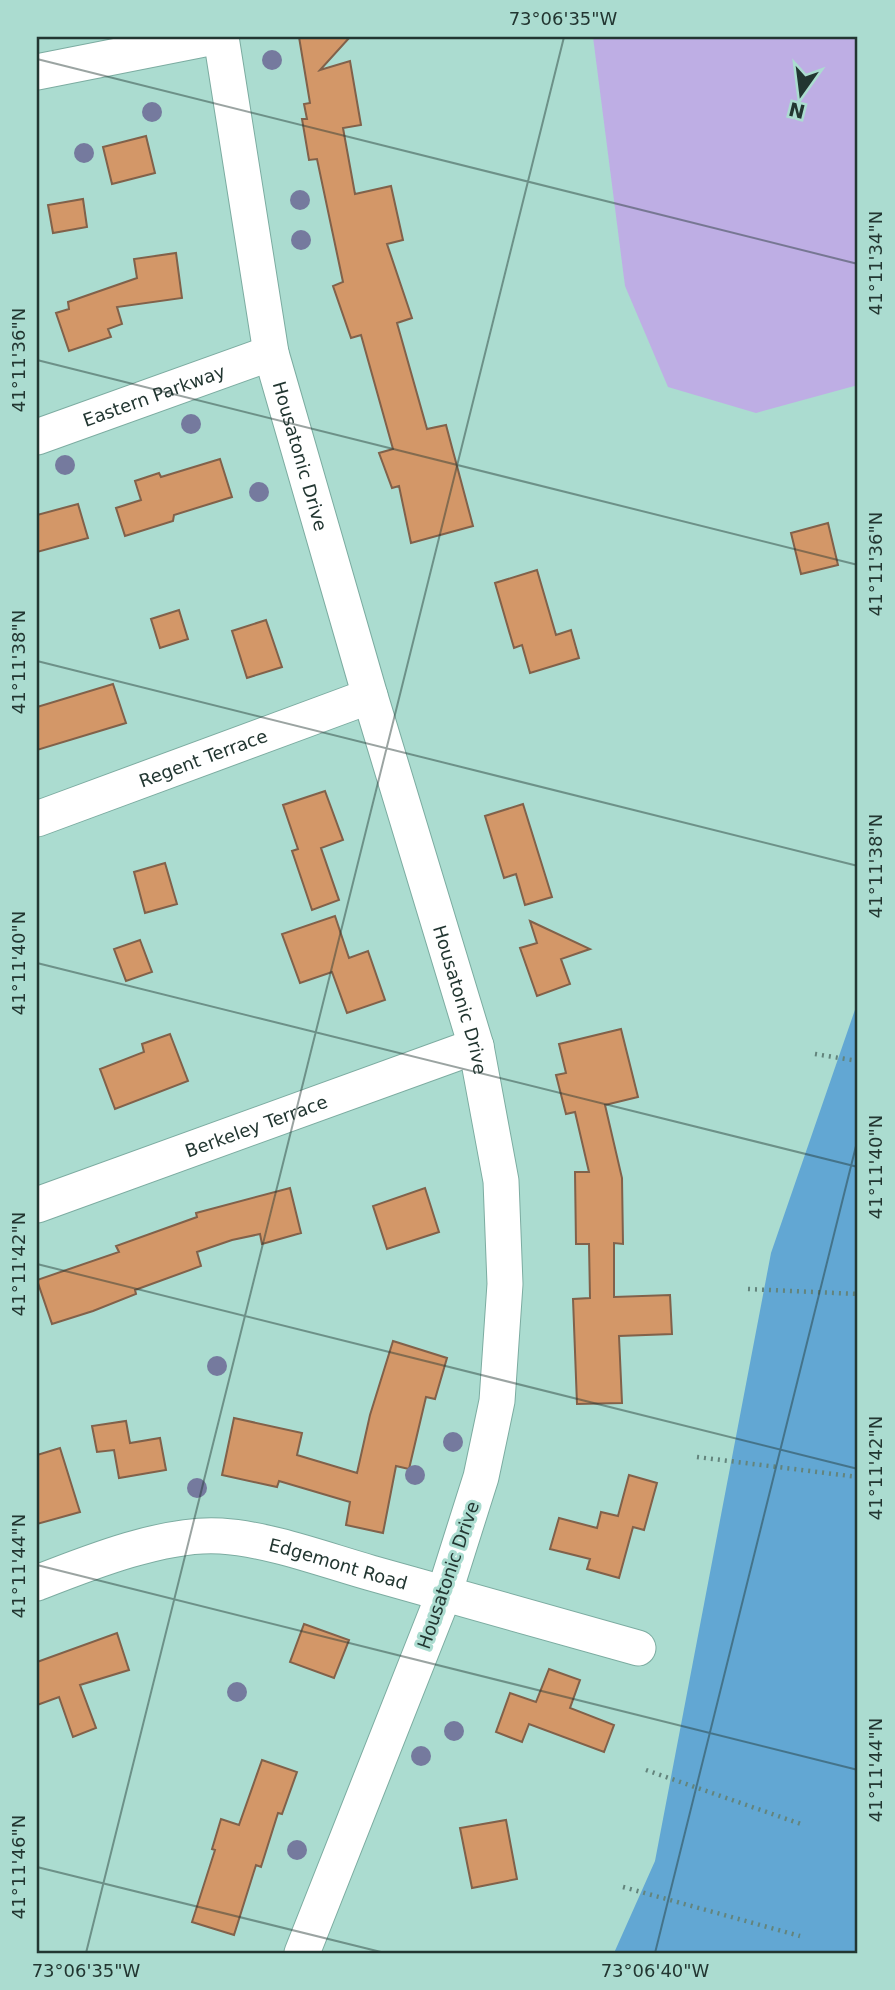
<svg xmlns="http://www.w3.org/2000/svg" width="895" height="1990" viewBox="0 0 895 1990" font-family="'DejaVu Sans',sans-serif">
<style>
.green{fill:#beaee4}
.water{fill:#62a7d3}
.building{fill:#d39768;stroke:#81614a;stroke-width:2}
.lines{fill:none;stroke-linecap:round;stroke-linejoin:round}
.minor-casing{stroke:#7caca1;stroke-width:37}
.path{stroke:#63847c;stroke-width:4.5;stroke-dasharray:2 5;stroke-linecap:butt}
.minor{stroke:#fff;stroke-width:35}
.tree{fill:#757a9e}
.ticks{fill:none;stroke:#223631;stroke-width:2;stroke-opacity:0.45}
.labels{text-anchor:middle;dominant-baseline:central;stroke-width:6;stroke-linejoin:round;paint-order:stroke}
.street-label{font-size:18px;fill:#223631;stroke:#abdcd0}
.neatline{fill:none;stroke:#223631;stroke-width:2.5}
.ticks-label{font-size:18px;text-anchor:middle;fill:#223631}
</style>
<rect width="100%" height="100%" fill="#abdcd0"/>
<path class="green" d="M 593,37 L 858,37 L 858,385 L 756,413 L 668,387 L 625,286 Z"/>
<path class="water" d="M 858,1001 L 858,1953 L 614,1953 L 655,1861 L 771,1253 Z"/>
<path class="building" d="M 299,37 L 350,37 L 320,70 L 350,61 L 361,125 L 343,128 L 355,194 L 391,186 L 403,240 L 387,244 L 412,318 L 397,323 L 427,429 L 446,425 L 473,526 L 411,543 L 399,486 L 392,488 L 379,453 L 393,449 L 361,335 L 351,338 L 333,286 L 343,282 L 317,159 L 309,160 L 302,119 L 307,119 L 304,104 L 310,103 Z
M 146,136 L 155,173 L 112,184 L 103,147 Z
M 83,199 L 87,227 L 53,233 L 48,205 Z
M 176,253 L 182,298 L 117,307 L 122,324 L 108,329 L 111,337 L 69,351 L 56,313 L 69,309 L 68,302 L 137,278 L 134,259 Z
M 220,459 L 232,497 L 174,515 L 173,521 L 125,536 L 116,508 L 141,500 L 135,481 L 159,473 L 161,477 Z
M 78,504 L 88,538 L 37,552 L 37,515 Z
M 828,523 L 838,565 L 801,574 L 791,533 Z
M 537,570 L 556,635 L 571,630 L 579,658 L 530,673 L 522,645 L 514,648 L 495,583 Z
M 179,610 L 188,639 L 160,648 L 151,619 Z
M 266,620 L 282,667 L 247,678 L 232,631 Z
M 113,684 L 126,723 L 37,750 L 37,707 Z
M 325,791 L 343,840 L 321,848 L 339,900 L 312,910 L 292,851 L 298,849 L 283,805 Z
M 523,804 L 552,897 L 525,905 L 516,874 L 504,878 L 485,816 Z
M 165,863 L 177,904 L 145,913 L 134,872 Z
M 335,916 L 349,958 L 368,951 L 385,1000 L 347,1013 L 332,972 L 300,983 L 282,934 Z
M 530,921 L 590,949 L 561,959 L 570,984 L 537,996 L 520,948 L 537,943 Z
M 140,940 L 152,972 L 126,981 L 114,949 Z
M 621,1029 L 638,1097 L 605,1105 L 622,1178 L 623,1244 L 614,1243 L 614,1297 L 670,1295 L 672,1334 L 619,1336 L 622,1403 L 577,1404 L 573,1299 L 590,1298 L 589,1244 L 576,1244 L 575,1172 L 589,1172 L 575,1112 L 566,1114 L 556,1075 L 566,1073 L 559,1044 Z
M 170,1034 L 188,1081 L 115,1109 L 100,1069 L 144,1052 L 142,1044 Z
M 290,1188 L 301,1233 L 262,1244 L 260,1234 L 232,1240 L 197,1252 L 201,1266 L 135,1290 L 136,1294 L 93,1311 L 52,1324 L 37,1280 L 119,1252 L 116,1246 L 197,1217 L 196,1213 Z
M 425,1188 L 439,1232 L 387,1249 L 373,1206 Z
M 393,1341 L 447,1358 L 435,1399 L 426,1397 L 409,1469 L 396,1466 L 383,1533 L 346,1525 L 350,1502 L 279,1481 L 277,1487 L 222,1475 L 234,1418 L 302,1433 L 297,1455 L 357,1473 L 370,1415 Z
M 126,1421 L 130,1443 L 160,1438 L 166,1470 L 119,1478 L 114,1450 L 97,1452 L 92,1426 Z
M 60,1448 L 80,1512 L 37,1524 L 37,1455 Z
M 629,1475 L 657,1483 L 644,1530 L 633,1527 L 619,1578 L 587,1569 L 590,1559 L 550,1549 L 559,1518 L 597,1528 L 601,1512 L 618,1516 Z
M 304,1624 L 349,1640 L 334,1678 L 290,1662 Z
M 117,1633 L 129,1670 L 80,1685 L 96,1728 L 73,1737 L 59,1697 L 37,1705 L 37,1662 Z
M 549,1669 L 580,1680 L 570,1708 L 614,1725 L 604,1752 L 529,1724 L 522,1742 L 496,1732 L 510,1693 L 536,1702 Z
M 262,1760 L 297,1772 L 282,1814 L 278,1813 L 261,1867 L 256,1865 L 234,1935 L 192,1922 L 215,1850 L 212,1849 L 221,1819 L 239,1825 Z
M 506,1820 L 517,1879 L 472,1888 L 460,1828 Z"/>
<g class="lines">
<defs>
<g id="minor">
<path id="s1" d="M 221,37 L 271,353 L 370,696 L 476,1046 L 501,1181 L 505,1284 L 497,1401 L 481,1477 L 444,1594 L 302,1953"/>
<path d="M 37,72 L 214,37"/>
<path id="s2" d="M 37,437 L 271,353"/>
<path id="s3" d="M 37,819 L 370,696"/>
<path id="s4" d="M 37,1205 L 476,1046"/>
<path id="s5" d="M 37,1583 C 88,1563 166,1532 221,1536 C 269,1539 325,1560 371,1573 C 460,1598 549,1623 638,1648"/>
</g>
</defs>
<use href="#minor" class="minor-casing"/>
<path class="path" d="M 815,1054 L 858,1061
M 748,1289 L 858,1294
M 697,1457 L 858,1477
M 646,1770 L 801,1824
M 623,1887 L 800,1936"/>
<use href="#minor" class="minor"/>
</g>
<g class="tree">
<circle cx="272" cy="60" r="10"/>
<circle cx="152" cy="112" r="10"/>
<circle cx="84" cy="153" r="10"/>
<circle cx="300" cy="200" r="10"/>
<circle cx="301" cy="240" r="10"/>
<circle cx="191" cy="424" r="10"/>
<circle cx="65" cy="465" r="10"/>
<circle cx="259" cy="492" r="10"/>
<circle cx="217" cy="1366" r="10"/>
<circle cx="453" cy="1442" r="10"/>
<circle cx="415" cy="1475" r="10"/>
<circle cx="197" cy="1488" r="10"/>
<circle cx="237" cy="1692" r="10"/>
<circle cx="454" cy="1731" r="10"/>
<circle cx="421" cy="1756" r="10"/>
<circle cx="297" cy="1850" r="10"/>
</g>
<path class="ticks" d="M 37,59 L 858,264M 37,360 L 858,565M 37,661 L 858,866M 37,963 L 858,1167M 37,1264 L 858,1469M 37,1565 L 858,1770M 37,1867 L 385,1953M 86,1953 L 564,37M 655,1953 L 858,1138"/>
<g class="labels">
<g class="street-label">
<text stroke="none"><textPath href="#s2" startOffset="124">Eastern Parkway</textPath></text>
<text stroke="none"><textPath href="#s1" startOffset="427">Housatonic Drive</textPath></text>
<text stroke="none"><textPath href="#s3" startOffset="177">Regent Terrace</textPath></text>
<text stroke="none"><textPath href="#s1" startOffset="994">Housatonic Drive</textPath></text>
<text stroke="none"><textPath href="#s4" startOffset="233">Berkeley Terrace</textPath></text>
<text stroke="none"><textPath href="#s5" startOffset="312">Edgemont Road</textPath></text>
<text transform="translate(448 1575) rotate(-71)">Housatonic Drive</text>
</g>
</g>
<rect width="895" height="1990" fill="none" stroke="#abdcd0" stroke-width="77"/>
<g transform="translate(801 94) rotate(194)" stroke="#abdcd0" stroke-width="5" paint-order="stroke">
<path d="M0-5L12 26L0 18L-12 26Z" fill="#223631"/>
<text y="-10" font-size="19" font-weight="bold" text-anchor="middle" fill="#223631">N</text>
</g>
<rect x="38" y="38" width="818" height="1914" class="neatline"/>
<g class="ticks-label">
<text x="563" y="25">73°06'35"W</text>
<text transform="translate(876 263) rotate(-90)" y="6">41°11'34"N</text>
<text transform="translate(19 360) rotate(-90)" y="6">41°11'36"N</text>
<text transform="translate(876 564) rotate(-90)" y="6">41°11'36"N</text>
<text transform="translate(19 662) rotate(-90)" y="6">41°11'38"N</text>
<text transform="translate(876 866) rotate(-90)" y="6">41°11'38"N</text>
<text transform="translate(19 963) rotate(-90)" y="6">41°11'40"N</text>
<text transform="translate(876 1167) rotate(-90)" y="6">41°11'40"N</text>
<text transform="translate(19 1264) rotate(-90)" y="6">41°11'42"N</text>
<text transform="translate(876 1468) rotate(-90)" y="6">41°11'42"N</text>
<text transform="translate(19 1566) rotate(-90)" y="6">41°11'44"N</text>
<text transform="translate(876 1770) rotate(-90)" y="6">41°11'44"N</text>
<text transform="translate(19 1867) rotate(-90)" y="6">41°11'46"N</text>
<text x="86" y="1977">73°06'35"W</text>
<text x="655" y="1977">73°06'40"W</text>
</g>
</svg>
